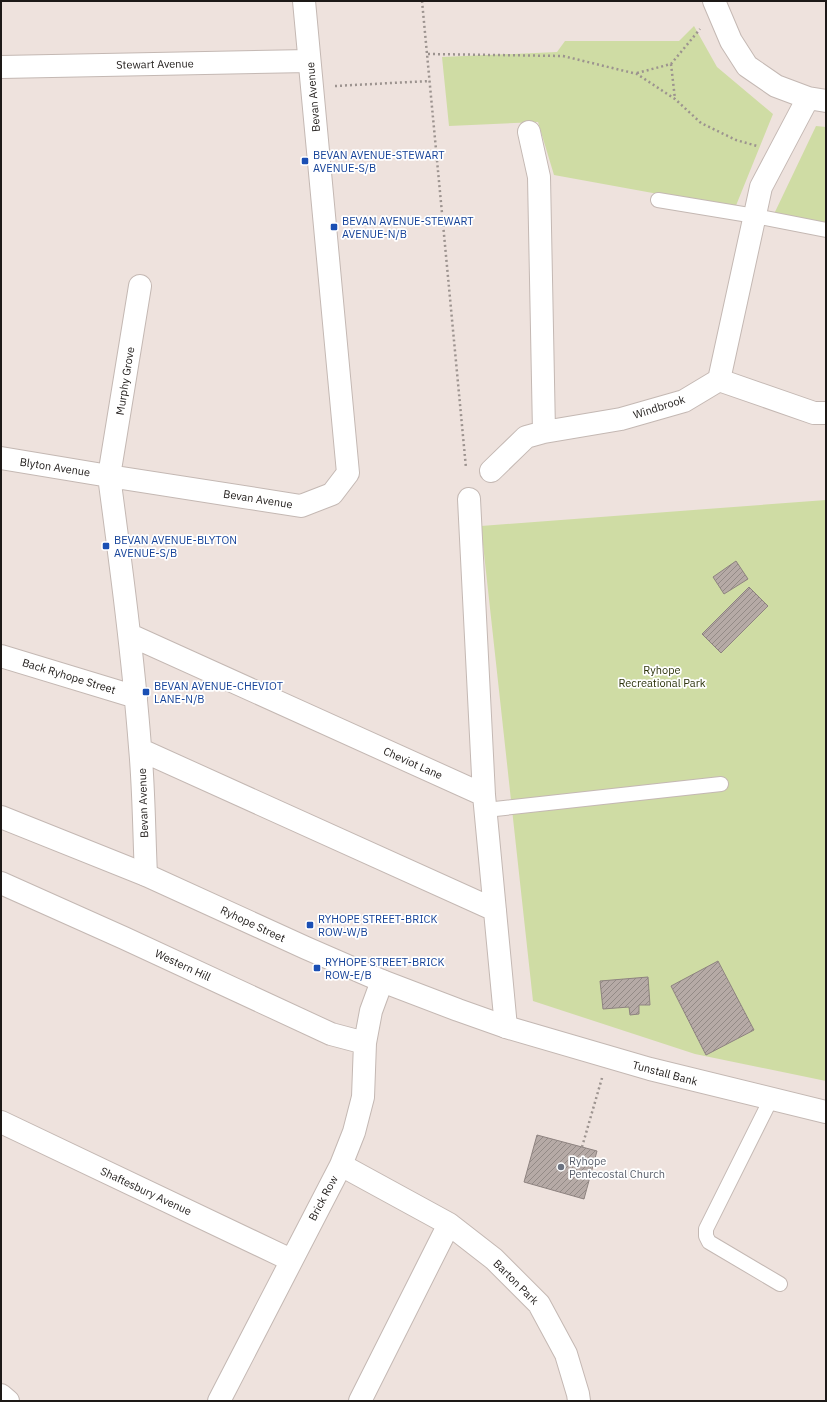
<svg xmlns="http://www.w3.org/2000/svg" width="827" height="1402" viewBox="0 0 827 1402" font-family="'IBM Plex Sans',sans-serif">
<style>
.green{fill:#cfdca4}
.building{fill:url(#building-hatch);stroke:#8e8380}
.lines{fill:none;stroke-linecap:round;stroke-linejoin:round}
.service-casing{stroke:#c4b8b3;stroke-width:16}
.minor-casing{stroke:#c4b8b3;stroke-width:24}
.secondary-casing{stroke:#c4b8b3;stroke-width:24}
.path{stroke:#9c938f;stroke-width:2.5;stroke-dasharray:2 3;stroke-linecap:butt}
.service{stroke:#fff;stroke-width:14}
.minor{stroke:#fff;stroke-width:22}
.secondary{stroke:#fff;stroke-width:22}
.transit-dot{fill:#1a4fb4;stroke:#fff;stroke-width:1.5}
.worship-dot{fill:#6b7280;stroke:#fff;stroke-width:1.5}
.labels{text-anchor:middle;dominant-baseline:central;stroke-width:3.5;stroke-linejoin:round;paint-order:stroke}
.street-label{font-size:11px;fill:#1d1917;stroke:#fff}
.transit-label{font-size:11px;fill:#164399;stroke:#fff;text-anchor:start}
.park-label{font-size:11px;fill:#2d340c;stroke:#fff}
.worship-label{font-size:11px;fill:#5b616d;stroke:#fff;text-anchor:start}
</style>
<defs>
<pattern id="building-hatch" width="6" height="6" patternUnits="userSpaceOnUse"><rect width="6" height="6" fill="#b6aaa6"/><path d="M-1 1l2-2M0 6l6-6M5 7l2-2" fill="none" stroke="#938a86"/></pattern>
</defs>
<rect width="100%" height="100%" fill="#eee2dd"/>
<path class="green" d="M 694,26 L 717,67 L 773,114 L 735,208 L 554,175 L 538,122 L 449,126 L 442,57 L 557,52 L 565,41 L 679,41 Z
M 816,126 L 826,127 L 826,226 L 774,214 Z
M 826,500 L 826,1081 L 695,1054 L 533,1001 L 481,526 Z"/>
<path class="building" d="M 736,561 L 748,579 L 724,594 L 713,577 Z
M 749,587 L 768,606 L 721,653 L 702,634 Z
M 718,961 L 754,1030 L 706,1055 L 671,986 Z
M 648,977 L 650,1005 L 639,1005 L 639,1014 L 630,1015 L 629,1007 L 603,1009 L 600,981 Z
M 537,1135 L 597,1151 L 584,1199 L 524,1182 Z"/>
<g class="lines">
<defs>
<path id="service" d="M 658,200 L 755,216 L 826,230
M 486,810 L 721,784
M 771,1099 L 706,1229 L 706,1236 L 709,1242 L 780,1284"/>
<path id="minor" d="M 714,1 L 731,41 L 747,66 L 776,86 L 808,98 L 826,101
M 1,67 L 309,61
M 529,132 L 539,177 L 544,432
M 719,380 L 814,413 L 826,413
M 1,458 L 109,476 L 140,286
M 491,471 L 526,437 L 544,432 L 621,419 L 684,401 L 719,380 L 761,187 L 808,98
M 469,499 L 484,795 L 506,1027
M 130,635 L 484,795
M 1,656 L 136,697
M 141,750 L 495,910
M 146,875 C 144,833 144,790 140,747 C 133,656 121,566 109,476 L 301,506 L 332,494 L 348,473 L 304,1
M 1,883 L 124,938 L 331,1034 L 365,1043
M 1,1122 L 291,1260
M 341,1165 L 449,1224 L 494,1259 L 539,1304 L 566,1354 L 578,1394 L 579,1401
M 1,1395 L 8,1401
M 219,1401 L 341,1165 L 354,1132 L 363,1097 L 365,1043 L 371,1011 L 382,981
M 360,1401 L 449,1224"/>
<path id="secondary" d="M 1,817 L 146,875 L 306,948 L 382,981 L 458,1010 L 506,1027 L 650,1069 L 826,1112"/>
</defs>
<use href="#service" class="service-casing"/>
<use href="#minor" class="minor-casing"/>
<use href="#secondary" class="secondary-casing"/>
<path class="path" d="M 422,1 L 466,468
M 428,54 L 563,56 L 637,74 L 675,99 L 701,123 L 736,140 L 757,146
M 671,64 L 675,99
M 637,73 L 671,64 L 700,29
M 335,86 L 430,81
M 582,1147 L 602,1078"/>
<use href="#service" class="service"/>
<use href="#minor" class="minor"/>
<use href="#secondary" class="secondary"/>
</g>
<g class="transit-dot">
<rect x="301" y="157" width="8" height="8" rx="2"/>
<rect x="330" y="223" width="8" height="8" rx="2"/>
<rect x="102" y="542" width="8" height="8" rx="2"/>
<rect x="142" y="688" width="8" height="8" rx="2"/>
<rect x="306" y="921" width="8" height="8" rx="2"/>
<rect x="313" y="964" width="8" height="8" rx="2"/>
</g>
<circle class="worship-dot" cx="561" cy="1167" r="4"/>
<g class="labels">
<g class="street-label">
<text transform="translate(155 64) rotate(-1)">Stewart Avenue</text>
<text transform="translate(313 97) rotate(-95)">Bevan Avenue</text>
<text transform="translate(125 381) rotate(-81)">Murphy Grove</text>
<text transform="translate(659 407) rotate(-18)">Windbrook</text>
<text transform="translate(55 467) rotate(9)">Blyton Avenue</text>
<text transform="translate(258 499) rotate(9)">Bevan Avenue</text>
<text transform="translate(69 676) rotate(17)">Back Ryhope Street</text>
<text transform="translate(413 763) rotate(24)">Cheviot Lane</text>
<text transform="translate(143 803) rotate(-92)">Bevan Avenue</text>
<text transform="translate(253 924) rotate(25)">Ryhope Street</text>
<text transform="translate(183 965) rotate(25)">Western Hill</text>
<text transform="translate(665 1073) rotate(15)">Tunstall Bank</text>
<text transform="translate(146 1191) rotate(25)">Shaftesbury Avenue</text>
<text transform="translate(323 1198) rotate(-62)">Brick Row</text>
<text transform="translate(516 1282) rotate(45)">Barton Park</text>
</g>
<g class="transit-label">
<text x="313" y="155">BEVAN AVENUE-STEWART<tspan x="313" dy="13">AVENUE-S/B</tspan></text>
<text x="342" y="221">BEVAN AVENUE-STEWART<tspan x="342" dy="13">AVENUE-N/B</tspan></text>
<text x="114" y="540">BEVAN AVENUE-BLYTON<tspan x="114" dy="13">AVENUE-S/B</tspan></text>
<text x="154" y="686">BEVAN AVENUE-CHEVIOT<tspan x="154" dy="13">LANE-N/B</tspan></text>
<text x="318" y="919">RYHOPE STREET-BRICK<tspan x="318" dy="13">ROW-W/B</tspan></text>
<text x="325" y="962">RYHOPE STREET-BRICK<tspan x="325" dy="13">ROW-E/B</tspan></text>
</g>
<g class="park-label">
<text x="662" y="670">Ryhope<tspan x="662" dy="13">Recreational Park</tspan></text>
</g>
<g class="worship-label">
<text x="569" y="1161">Ryhope<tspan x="569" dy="13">Pentecostal Church</tspan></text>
</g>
</g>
<rect width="827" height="1402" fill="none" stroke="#1d1917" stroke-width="4"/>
</svg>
